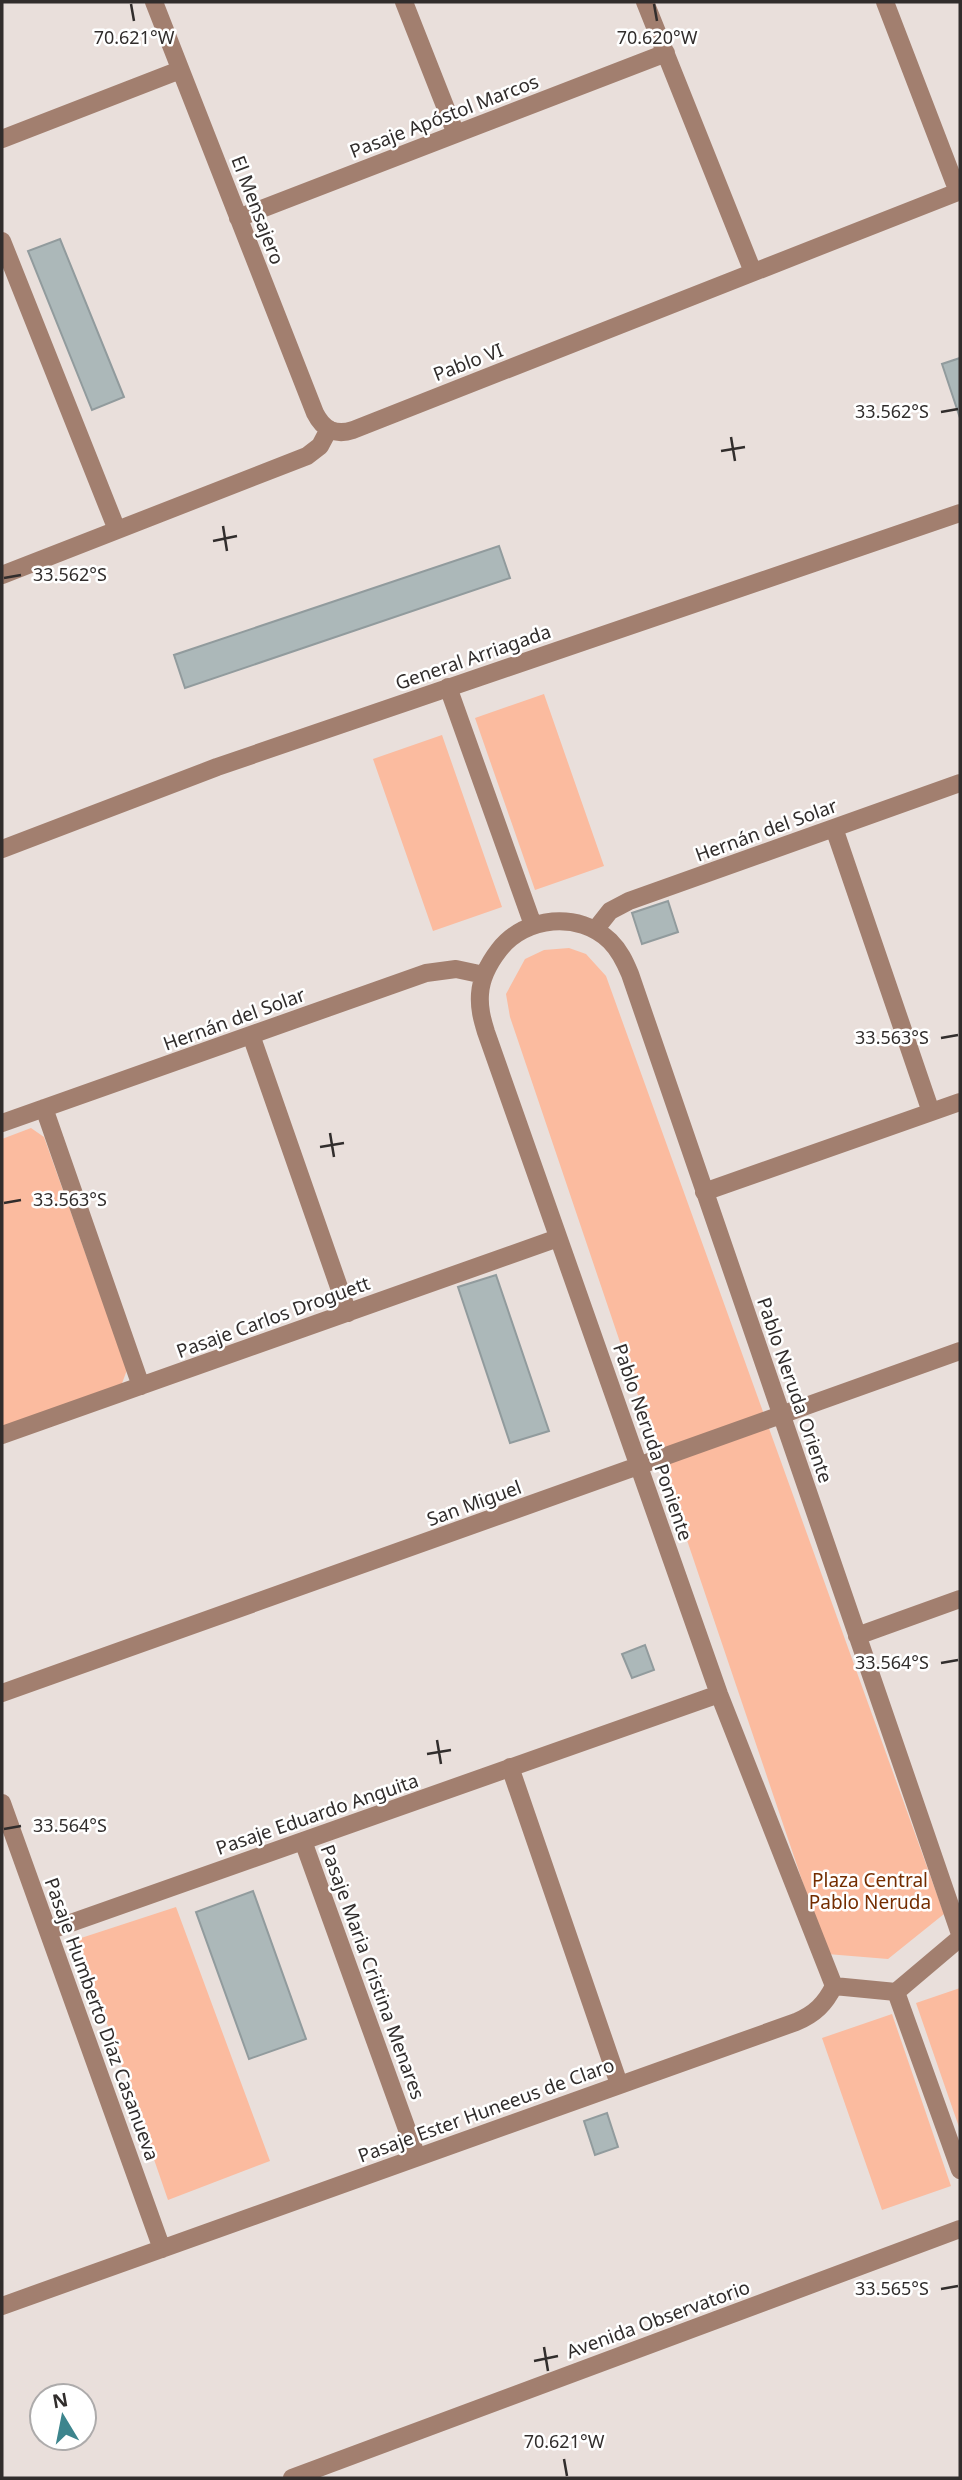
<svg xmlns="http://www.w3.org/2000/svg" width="962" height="2480" viewBox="0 0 962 2480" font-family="'Noto Sans',sans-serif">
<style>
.green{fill:#fbbb9f}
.building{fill:#acb8b9;stroke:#919b9d;stroke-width:2}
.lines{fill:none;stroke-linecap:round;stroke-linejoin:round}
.minor{stroke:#a27f6f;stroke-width:18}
.ticks{fill:none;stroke:#312d2c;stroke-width:2.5}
.labels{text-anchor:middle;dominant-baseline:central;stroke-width:5;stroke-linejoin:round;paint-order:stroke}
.street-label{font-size:19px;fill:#312d2c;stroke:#fff}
.park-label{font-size:19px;fill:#742d00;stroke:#fff}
.ticks-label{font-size:18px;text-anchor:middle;fill:#312d2c;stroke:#fff;stroke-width:5;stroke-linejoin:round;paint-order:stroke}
</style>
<rect width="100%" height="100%" fill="#e9dfdb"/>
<path class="green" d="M 544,694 L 604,866 L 535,890 L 475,718 Z
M 442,735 L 502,907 L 433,931 L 373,759 Z
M 569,948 L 586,954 L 606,976 L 944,1914 L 888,1959 L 827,1954 L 510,1017 L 506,994 L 525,959 L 544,950 Z
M 31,1128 L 44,1137 L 127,1370 L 121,1386 L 2,1427 L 2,1139 Z
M 176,1907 L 270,2161 L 168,2200 L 78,1939 Z
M 960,1988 L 960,2130 L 916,2003 Z
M 892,2014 L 951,2186 L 882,2210 L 822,2038 Z"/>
<path class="building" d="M 60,239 L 124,397 L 92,410 L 28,251 Z
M 960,358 L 960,418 L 942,364 Z
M 499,546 L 510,578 L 185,688 L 174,655 Z
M 668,901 L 678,932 L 642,944 L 632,913 Z
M 496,1275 L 549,1431 L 510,1443 L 458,1287 Z
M 645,1645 L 654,1670 L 632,1678 L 622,1654 Z
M 253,1891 L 306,2039 L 249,2059 L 196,1912 Z
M 607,2113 L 618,2147 L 595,2155 L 584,2121 Z"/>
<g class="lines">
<path class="minor" d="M 154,2 L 315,413 C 323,429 335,436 353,430 L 960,191
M 404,2 L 456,134
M 645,2 L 753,272
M 885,2 L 958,192
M 2,139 L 180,70
M 238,218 L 666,53
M 2,241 L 117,530
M 2,575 L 307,456 L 320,446 L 329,429
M 448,687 L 533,925
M 834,828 L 931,1112
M 2,849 L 217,767 L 960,513
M 595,930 L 610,911 L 629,901 L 960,783
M 251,1035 L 348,1313
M 44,1108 L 141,1386
M 2,1123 L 426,973 L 456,969 L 484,975
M 704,1192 L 960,1102
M 2,1435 L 558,1238
M 857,1636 L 960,1599
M 2,1693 L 960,1351
M 510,1767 L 619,2084
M 2,1803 L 162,2249
M 303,1841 L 417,2157
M 48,1931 L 719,1694
M 834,1986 L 719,1694 L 486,1032 C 482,1019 479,1008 480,994 C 481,977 489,963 499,950 C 525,916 579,911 610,941 C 620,951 625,962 630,974 L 960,1934
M 834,1986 L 896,1992 L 960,1938
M 896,1992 L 960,2170
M 2,2306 L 796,2022 C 815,2014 825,2004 834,1986
M 292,2478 L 960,2229"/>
</g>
<path class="ticks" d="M 131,4 L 134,21M 654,4 L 657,21M 941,412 L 958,409M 731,437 L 735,461M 721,451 L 745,447M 223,526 L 227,551M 213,541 L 237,536M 4,578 L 21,575M 941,1038 L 958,1035M 330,1133 L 334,1157M 320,1147 L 344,1143M 4,1203 L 21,1200M 941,1663 L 958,1660M 437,1740 L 441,1764M 427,1754 L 451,1750M 4,1829 L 21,1826M 941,2289 L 958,2286M 544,2347 L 548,2371M 534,2361 L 558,2356M 564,2459 L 567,2476"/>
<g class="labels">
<g class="street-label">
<text transform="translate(444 116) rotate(-21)">Pasaje Apóstol Marcos</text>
<text transform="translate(258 210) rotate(69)">El Mensajero</text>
<text transform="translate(468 362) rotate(-21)">Pablo VI</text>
<text transform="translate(473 657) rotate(-19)">General Arriagada</text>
<text transform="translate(766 830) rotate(-20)">Hernán del Solar</text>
<text transform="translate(234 1019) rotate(-20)">Hernán del Solar</text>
<text transform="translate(273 1317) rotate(-20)">Pasaje Carlos Droguett</text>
<text transform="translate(795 1390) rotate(71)">Pablo Neruda Oriente</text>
<text transform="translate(653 1442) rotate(71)">Pablo Neruda Poniente</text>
<text transform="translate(474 1503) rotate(-20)">San Miguel</text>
<text transform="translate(317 1814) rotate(-19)">Pasaje Eduardo Anguita</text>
<text transform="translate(373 1972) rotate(70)">Pasaje Maria Cristina Menares</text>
<text transform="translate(102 2019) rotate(70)">Pasaje Humberto Díaz Casanueva</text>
<text transform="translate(486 2110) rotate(-20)">Pasaje Ester Huneeus de Claro</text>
<text transform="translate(658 2319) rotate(-20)">Avenida Observatorio</text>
</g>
<g class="park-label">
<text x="870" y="1880">Plaza Central<tspan x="870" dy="22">Pablo Neruda</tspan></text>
</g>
</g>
<g class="ticks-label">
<text x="134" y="44">70.621°W</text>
<text x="657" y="44">70.620°W</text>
<text x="892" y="418">33.562°S</text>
<text x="70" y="581">33.562°S</text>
<text x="892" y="1044">33.563°S</text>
<text x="70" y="1206">33.563°S</text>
<text x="892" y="1669">33.564°S</text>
<text x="70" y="1832">33.564°S</text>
<text x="892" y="2295">33.565°S</text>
<text x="564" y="2448">70.621°W</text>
</g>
<rect width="962" height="2480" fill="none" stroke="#312d2c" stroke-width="7"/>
<g transform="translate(63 2417) rotate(350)"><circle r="33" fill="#ffffff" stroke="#adabab" stroke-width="2"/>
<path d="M0-5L12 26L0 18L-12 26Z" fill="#3d858d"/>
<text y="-10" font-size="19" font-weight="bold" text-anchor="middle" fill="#312d2c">N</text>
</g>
</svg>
